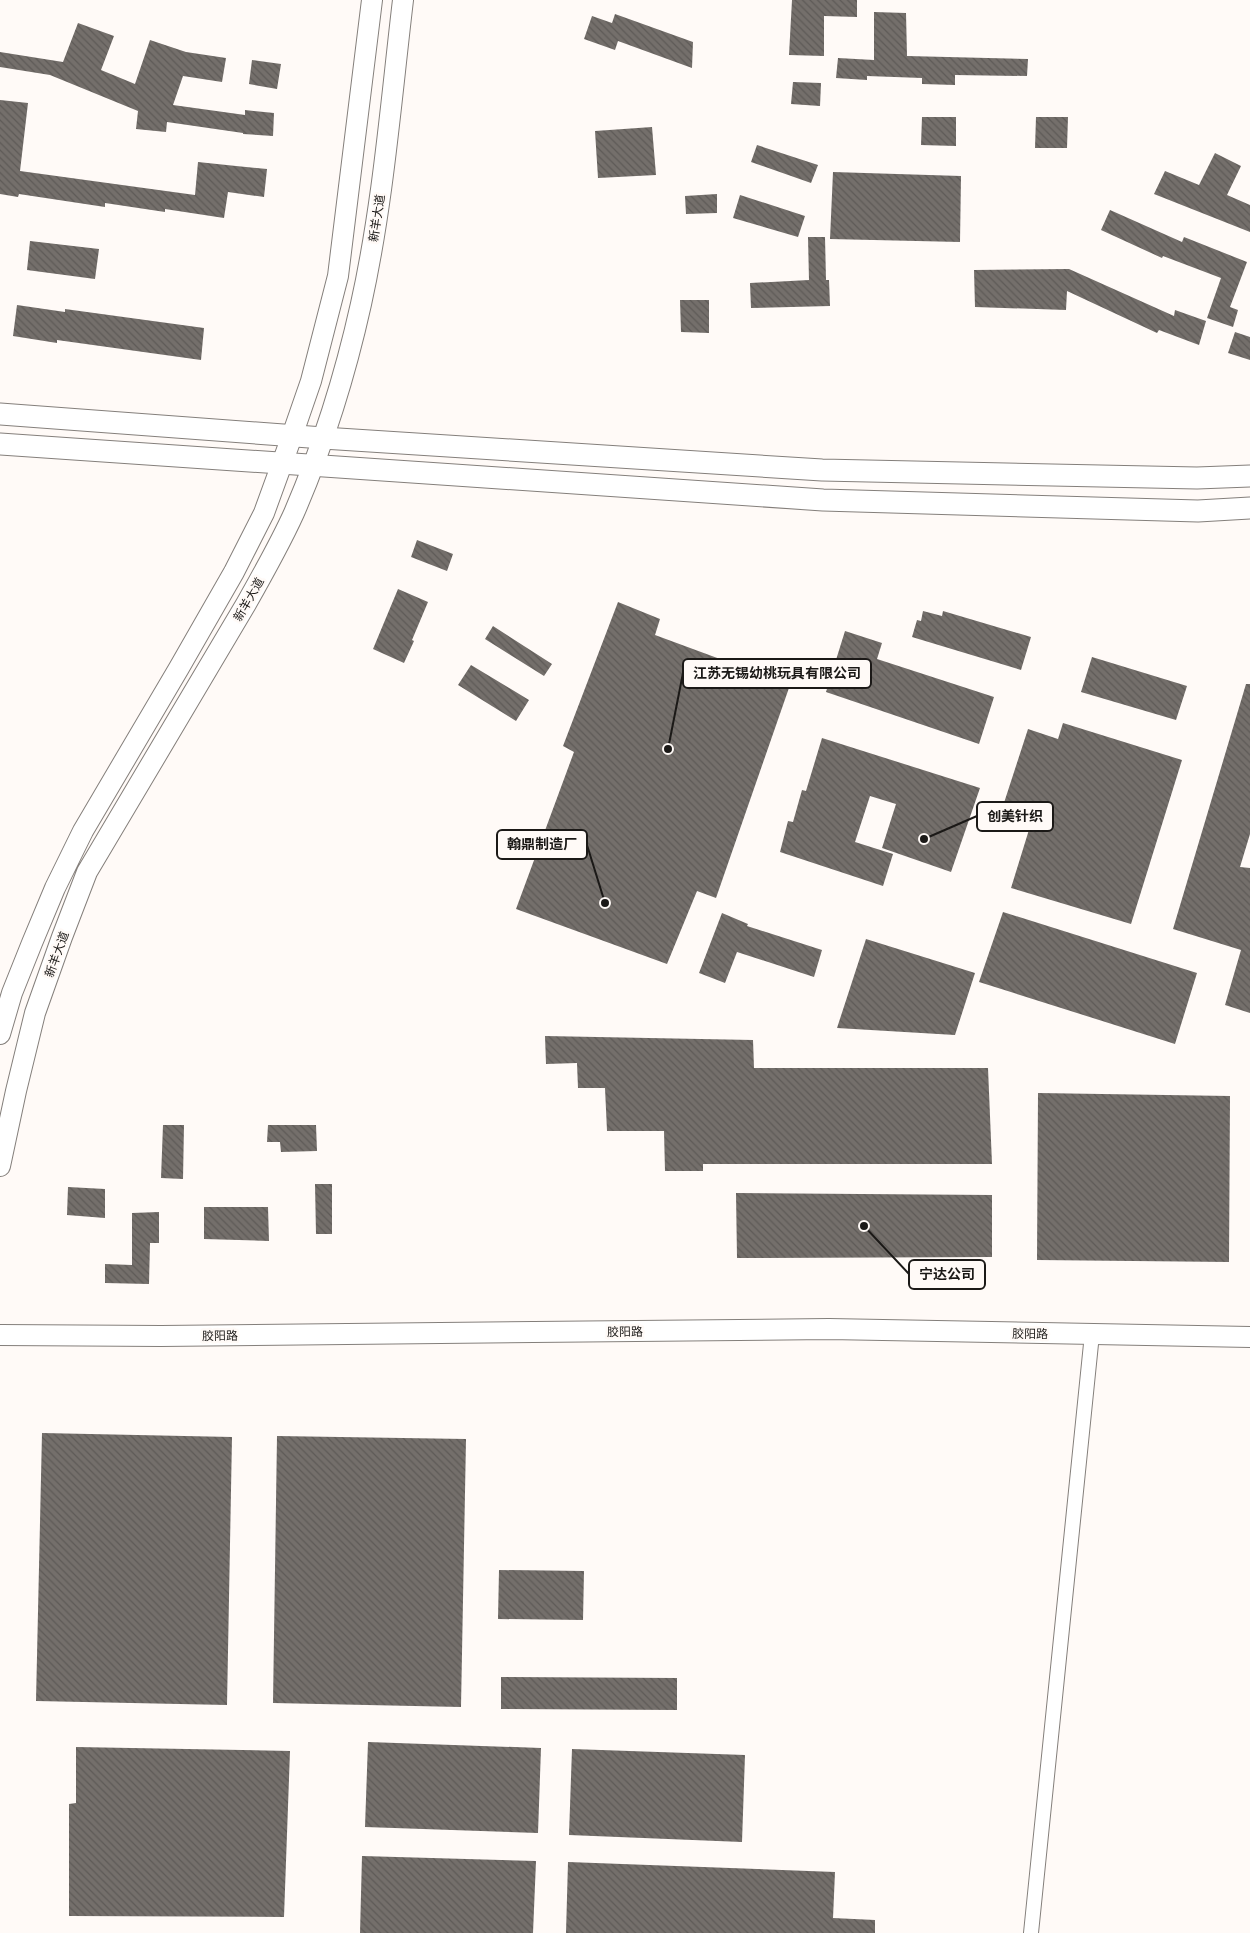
<svg xmlns="http://www.w3.org/2000/svg" width="1250" height="1933" viewBox="0 0 1250 1933" font-family="Commissioner,'Noto Sans SC',sans-serif">
<style>
.building{fill:url(#building-back-hatch)}
.lines{fill:none;stroke-linecap:round;stroke-linejoin:round}
.minor-casing{stroke:#847f7b;stroke-width:16}
.secondary-casing{stroke:#847f7b;stroke-width:22}
.primary-casing{stroke:#847f7b;stroke-width:23}
.minor{stroke:#fff;stroke-width:14}
.secondary{stroke:#fff;stroke-width:20}
.primary{stroke:#fff;stroke-width:21}
.labels{text-anchor:middle;dominant-baseline:central;stroke-width:5;stroke-linejoin:round;paint-order:stroke}
.street-label{font-size:12px;fill:#1b1917;stroke:#fffaf7}
.leader{fill:none;stroke:#1b1917;stroke-width:2}
.callout-dot{fill:#1b1917;stroke:#fffaf7;stroke-width:2}
.callout{fill:#fffaf7;stroke:#1b1917;stroke-width:2}
.callout-label{font-size:14px;text-anchor:middle;font-weight:bold;fill:#1b1917}
</style>
<defs>
<pattern id="building-back-hatch" width="6" height="6" patternUnits="userSpaceOnUse" patternTransform="scale(1.25)"><rect width="6" height="6" fill="#746f6b"/><path d="M-1 5l2 2M0 0l6 6M5-1l2 2" fill="none" stroke="#5e5a57"/></pattern>
</defs>
<rect width="100%" height="100%" fill="#fffaf7"/>
<path class="building" d="M 792,0 L 857,0 L 857,17 L 824,16 L 824,56 L 789,55 Z
M 874,12 L 906,13 L 907,56 L 1028,59 L 1027,76 L 955,75 L 955,85 L 922,84 L 922,78 L 867,76 L 867,80 L 836,78 L 838,58 L 874,60 Z
M 615,14 L 693,42 L 692,68 L 618,41 L 615,50 L 584,39 L 592,16 L 612,23 Z
M 78,23 L 114,36 L 101,70 L 135,84 L 150,40 L 186,52 L 226,58 L 222,82 L 183,76 L 173,105 L 245,115 L 245,110 L 274,113 L 273,136 L 243,134 L 243,133 L 167,122 L 166,132 L 136,129 L 138,111 L 50,75 L 0,67 L 0,52 L 63,62 Z
M 252,60 L 281,64 L 277,89 L 249,84 Z
M 793,82 L 821,83 L 820,106 L 791,104 Z
M 0,100 L 28,103 L 20,171 L 195,195 L 198,162 L 236,166 L 267,169 L 264,197 L 228,192 L 224,218 L 165,209 L 165,212 L 105,203 L 105,207 L 19,194 L 18,197 L 0,194 Z
M 922,117 L 956,117 L 956,146 L 921,145 Z
M 1036,117 L 1068,117 L 1067,148 L 1035,148 Z
M 652,127 L 656,175 L 598,178 L 595,131 Z
M 757,145 L 818,165 L 811,183 L 751,162 Z
M 1215,153 L 1241,166 L 1227,195 L 1250,205 L 1250,232 L 1154,194 L 1165,171 L 1199,185 Z
M 833,172 L 961,176 L 960,242 L 830,239 Z
M 717,194 L 717,213 L 686,214 L 685,196 Z
M 740,195 L 805,216 L 798,237 L 733,218 Z
M 1110,210 L 1182,242 L 1184,237 L 1247,262 L 1230,307 L 1238,310 L 1233,327 L 1207,318 L 1221,278 L 1163,256 L 1162,258 L 1101,230 Z
M 808,237 L 825,237 L 826,280 L 829,280 L 830,306 L 751,308 L 750,283 L 809,280 Z
M 30,241 L 99,249 L 95,279 L 27,270 Z
M 1069,269 L 1174,316 L 1175,310 L 1206,321 L 1199,345 L 1159,330 L 1157,333 L 1067,291 L 1066,310 L 975,307 L 974,270 Z
M 680,300 L 709,300 L 709,333 L 681,332 Z
M 17,305 L 65,312 L 65,309 L 204,328 L 201,360 L 57,340 L 57,343 L 13,336 Z
M 1235,332 L 1250,337 L 1250,360 L 1228,353 Z
M 417,540 L 453,554 L 447,571 L 411,557 Z
M 398,589 L 428,602 L 412,640 L 414,641 L 404,663 L 373,649 Z
M 618,602 L 660,619 L 655,635 L 790,685 L 716,898 L 697,891 L 667,964 L 516,909 L 574,752 L 563,746 Z
M 923,611 L 942,616 L 943,611 L 1031,637 L 1021,670 L 912,637 L 917,620 L 921,621 Z
M 493,626 L 552,664 L 544,676 L 485,639 Z
M 845,631 L 882,643 L 877,659 L 994,697 L 979,744 L 826,692 Z
M 1092,657 L 1187,686 L 1176,720 L 1081,692 Z
M 471,665 L 529,700 L 516,721 L 458,685 Z
M 1246,684 L 1250,684 L 1250,834 L 1240,867 L 1250,868 L 1250,1013 L 1225,1005 L 1241,950 L 1173,929 Z
M 1063,723 L 1182,760 L 1131,924 L 1011,888 L 1032,820 L 1002,809 L 1028,729 L 1058,739 Z
M 822,738 L 980,788 L 951,872 L 882,848 L 896,804 L 870,796 L 855,842 L 893,854 L 883,886 L 780,852 L 788,821 L 793,822 L 802,790 L 806,791 Z
M 1003,912 L 1197,973 L 1175,1044 L 979,982 Z
M 722,913 L 748,924 L 747,926 L 822,950 L 814,977 L 737,952 L 725,983 L 699,973 Z
M 866,939 L 975,973 L 955,1035 L 837,1028 Z
M 545,1036 L 753,1040 L 754,1068 L 988,1068 L 992,1164 L 703,1164 L 703,1171 L 665,1171 L 664,1131 L 607,1131 L 605,1088 L 578,1088 L 577,1063 L 546,1064 Z
M 1038,1093 L 1230,1096 L 1229,1262 L 1037,1260 Z
M 163,1125 L 184,1125 L 183,1179 L 161,1178 Z
M 268,1125 L 316,1125 L 317,1151 L 281,1152 L 280,1142 L 267,1142 Z
M 315,1184 L 332,1184 L 332,1234 L 316,1234 Z
M 68,1187 L 105,1189 L 105,1218 L 67,1215 Z
M 736,1193 L 992,1195 L 992,1257 L 737,1258 Z
M 204,1207 L 268,1207 L 269,1241 L 204,1239 Z
M 159,1212 L 159,1243 L 150,1243 L 149,1284 L 105,1283 L 105,1264 L 132,1265 L 132,1213 Z
M 42,1433 L 232,1437 L 227,1705 L 36,1701 Z
M 277,1436 L 466,1439 L 461,1707 L 273,1703 Z
M 499,1570 L 584,1571 L 583,1620 L 498,1619 Z
M 501,1677 L 677,1678 L 677,1710 L 501,1709 Z
M 368,1742 L 541,1748 L 538,1833 L 365,1827 Z
M 76,1747 L 290,1751 L 284,1917 L 69,1916 L 69,1804 L 76,1803 Z
M 572,1749 L 745,1755 L 742,1842 L 569,1835 Z
M 362,1856 L 536,1861 L 533,1933 L 360,1933 Z
M 568,1862 L 835,1872 L 833,1918 L 875,1920 L 875,1933 L 566,1933 Z"/>
<g class="lines">
<defs>
<path id="minor" d="M 1031,1933 L 1092,1334"/>
<path id="secondary" d="M 0,1034 L 12,993 L 32,943 L 55,888 L 83,831 L 179,668 L 234,572 L 264,513 L 292,436 L 311,381 L 338,276 L 372,0
M 0,1166 L 16,1091 L 35,1013 L 62,937 L 87,872 L 246,604 C 263,574 280,544 294,513 C 323,446 345,376 361,304 C 383,205 391,101 403,0
M 0,1335 L 161,1336 L 829,1329 L 1250,1337"/>
<path id="primary" d="M 0,414 L 323,438 L 822,470 L 1197,478 L 1250,476
M 0,444 L 823,500 L 1198,511 L 1250,508"/>
</defs>
<use href="#minor" class="minor-casing"/>
<use href="#secondary" class="secondary-casing"/>
<use href="#primary" class="primary-casing"/>
<use href="#minor" class="minor"/>
<use href="#secondary" class="secondary"/>
<use href="#primary" class="primary"/>
</g>
<g class="labels">
<g class="street-label">
<text transform="translate(376 218) rotate(-81)">新羊大道</text>
<text transform="translate(248 599) rotate(-60)">新羊大道</text>
<text transform="translate(56 954) rotate(-70)">新羊大道</text>
<text transform="translate(625 1331) rotate(-1)">胶阳路</text>
<text transform="translate(1030 1333) rotate(1)">胶阳路</text>
<text transform="translate(220 1335) rotate(-1)">胶阳路</text>
</g>
</g>
<path class="leader" d="M668 749L683 673M924 839L977 816M605 903L587 845M864 1226L909 1274"/>
<g class="callout-dot">
<circle cx="668" cy="749" r="5"/>
<circle cx="924" cy="839" r="5"/>
<circle cx="605" cy="903" r="5"/>
<circle cx="864" cy="1226" r="5"/>
</g>
<g class="callout">
<rect x="683" y="659" width="188" height="29" rx="5"/>
<rect x="977" y="802" width="76" height="29" rx="5"/>
<rect x="497" y="830" width="90" height="29" rx="5"/>
<rect x="909" y="1260" width="76" height="29" rx="5"/>
</g>
<g class="callout-label">
<text x="777" y="678">江苏无锡幼桃玩具有限公司</text>
<text x="1015" y="821">创美针织</text>
<text x="542" y="849">翰鼎制造厂</text>
<text x="947" y="1279">宁达公司</text>
</g>
</svg>
